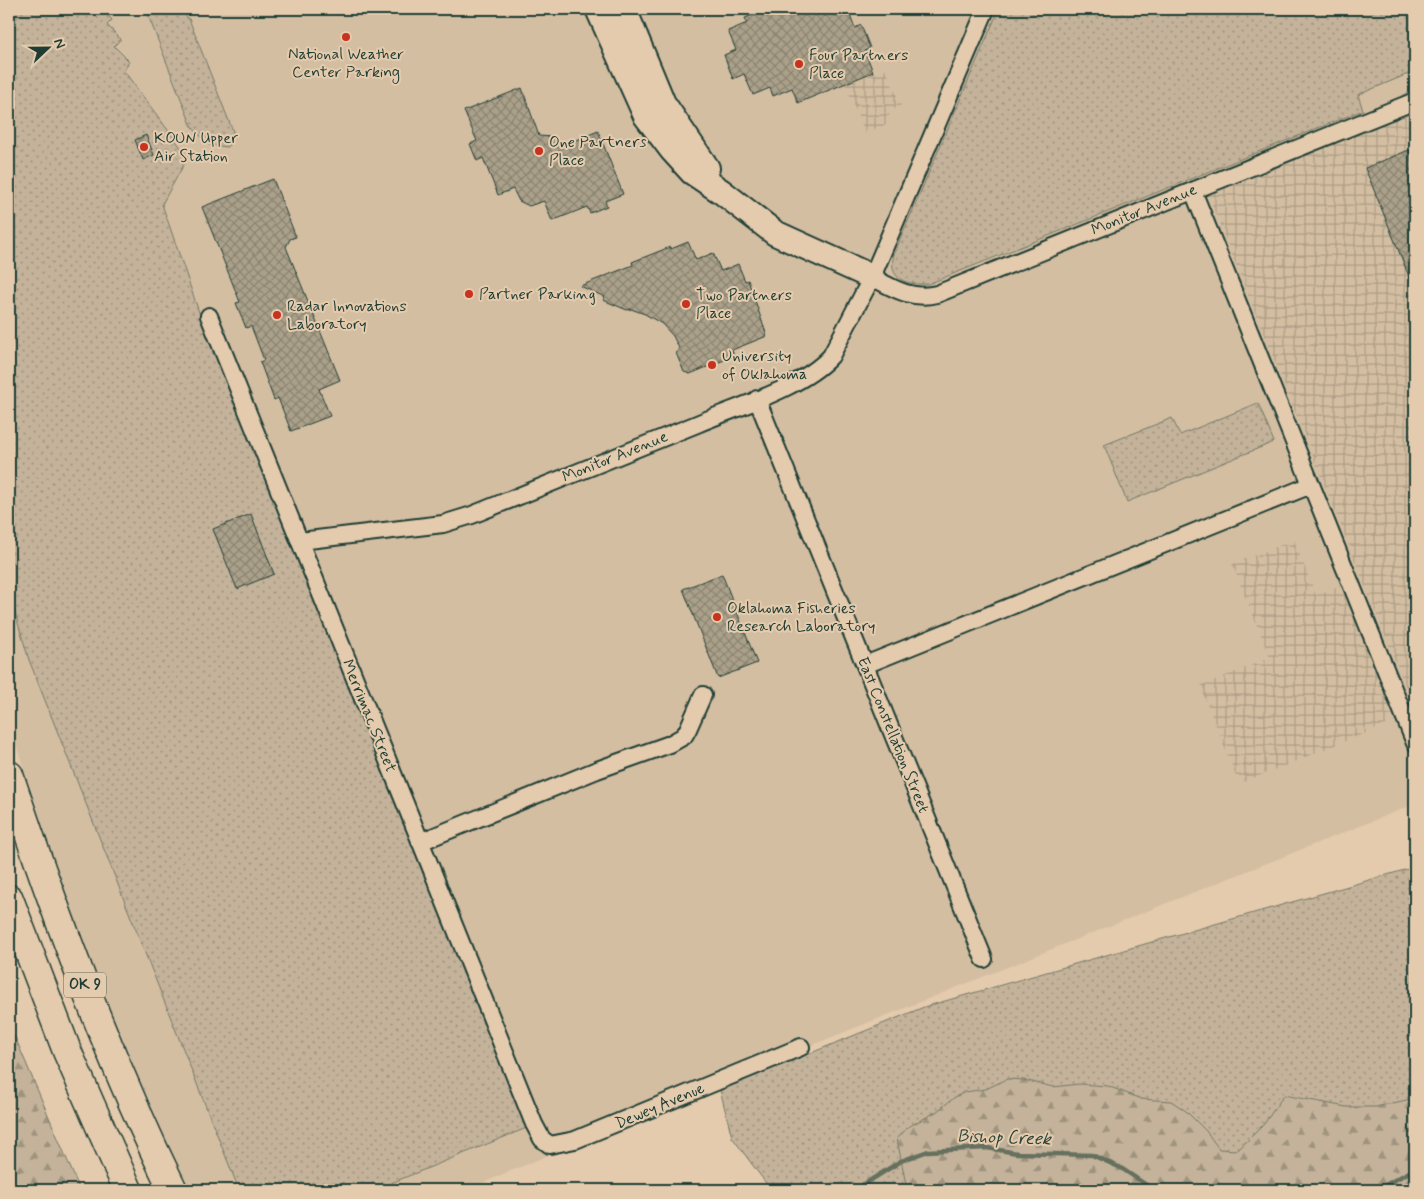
<svg xmlns="http://www.w3.org/2000/svg" width="1424" height="1199" viewBox="0 0 1424 1199" font-family="Mynerve,sans-serif">
<style>
.built{fill:#d4bea2}
.industrial{fill:url(#industrial-grid)}
.grass{fill:url(#grass-dots);stroke:#727867}
.forest{fill:url(#forest-firs);stroke:#727867}
.lines{fill:none;stroke-linecap:round;stroke-linejoin:round}
.stream{stroke:#666f5f;stroke-width:4.5}
.building{fill:url(#building-cross-hatch);stroke:#1f3d34}
.street-casing{stroke:#1f3d34;stroke-width:20}
.secondary-casing{stroke:#1f3d34;stroke-width:28}
.highway-casing{stroke:#1f3d34;stroke-width:31}
.street{stroke:#e5cbad;stroke-width:16}
.secondary{stroke:#e5cbad;stroke-width:24}
.highway{stroke:#e5cbad;stroke-width:28}
.poi-dot{fill:#c8321e;stroke:#e5cbad;stroke-width:2}
.labels{text-anchor:middle;dominant-baseline:central;stroke-width:4;stroke-linejoin:round;paint-order:stroke}
.shield{fill:#e5cbad;stroke:#5a6858;stroke-width:1}
.shield-label{font-size:15px;font-weight:bold;fill:#1f3d34}
.poi-label{font-size:16px;fill:#1f3d34;stroke:#e5cbad;text-anchor:start}
.street-label{font-size:16px;fill:#1f3d34;stroke:#e5cbad}
.water-label{font-size:18px;font-style:italic;fill:#2b453b;stroke:#e5cbad}
</style>
<defs>
<pattern id="industrial-grid" width="8" height="8" patternUnits="userSpaceOnUse" patternTransform="scale(1.25)"><rect width="8" height="8" fill="#d4bea2"/><path d="M0 4h8M4 0v8" fill="none" stroke="#ab9c85"/></pattern>
<pattern id="grass-dots" width="8" height="8" patternUnits="userSpaceOnUse" patternTransform="scale(1.25)"><rect width="8" height="8" fill="#c4b39a"/><path d="M2 2h.1M6 6h.1" fill="none" stroke="#9f937e" stroke-width="1.8" stroke-linecap="round"/></pattern>
<pattern id="forest-firs" width="22" height="20" patternUnits="userSpaceOnUse" patternTransform="scale(1.25)"><rect width="22" height="20" fill="#c4b39a"/><path d="M5 1l3.5 6h-7zM16 11l3.5 6h-7z" fill="#9f937e"/></pattern>
<pattern id="building-cross-hatch" width="8" height="8" patternUnits="userSpaceOnUse" patternTransform="scale(1.25)"><rect width="8" height="8" fill="#aba18a"/><path d="M0 0l8 8M0 8l8-8" fill="none" stroke="#8b8472"/></pattern>
</defs>
<rect width="100%" height="100%" fill="#e5cbad"/>
<filter id="ink" filterUnits="userSpaceOnUse"><feTurbulence type="fractalNoise" baseFrequency=".02" numOctaves="2"/><feDisplacementMap in="SourceGraphic" scale="10" xChannelSelector="R" yChannelSelector="G"/><feConvolveMatrix kernelMatrix="1 2 1 2 8 2 1 2 1" color-interpolation-filters="sRGB"/></filter>
<g filter="url(#ink)">
<path class="built" d="M 9,9 L 1415,9 L 1415,804 L 765,1064 L 466,1190 L 189,1190 L 115,1025 L 49,850 L 9,722 Z"/>
<path class="industrial" d="M 886,69 L 901,106 L 888,112 L 892,122 L 865,133 L 845,84 Z
M 1415,110 L 1415,710 L 1207,193 Z
M 1294,540 L 1316,595 L 1343,584 L 1398,720 L 1239,784 L 1200,686 L 1270,658 L 1232,564 Z"/>
<path class="grass" d="M 9,9 L 103,9 L 112,20 L 107,25 L 121,39 L 114,46 L 129,61 L 124,71 L 188,157 L 162,204 L 201,318 L 415,853 L 529,1127 L 374,1190 L 239,1190 L 29,660 L 9,593 Z
M 149,9 L 178,9 L 189,19 L 234,134 L 228,147 L 209,145 L 192,127 L 148,15 Z
M 999,9 L 1415,9 L 1415,71 L 1358,95 L 1363,110 L 928,284 C 907,285 887,280 894,254 Z
M 1258,403 L 1274,442 L 1127,502 L 1104,445 L 1172,418 L 1180,435 Z
M 1415,867 L 1415,1190 L 771,1190 L 732,1137 L 720,1090 L 924,1007 Z"/>
<path class="forest" d="M 9,1031 L 15,1037 L 80,1190 L 9,1190 Z
M 1007,1079 L 1024,1080 L 1053,1087 L 1079,1084 L 1108,1086 L 1141,1099 L 1171,1101 L 1186,1111 L 1206,1131 L 1219,1149 L 1238,1150 L 1264,1124 L 1284,1095 L 1346,1107 L 1376,1107 L 1415,1098 L 1415,1190 L 907,1190 L 897,1139 L 908,1127 L 936,1112 L 955,1097 L 965,1092 L 986,1089 Z"/>
<g class="lines">
<path class="stream" d="M 855,1190 L 901,1161 L 928,1151 L 987,1148 L 1017,1153 L 1092,1155 L 1121,1168 L 1154,1190
M 1376,1190 L 1415,1169"/>
</g>
<path class="building" d="M 767,9 L 821,9 L 824,16 L 840,9 L 848,9 L 855,28 L 861,25 L 870,48 L 865,51 L 873,72 L 798,103 L 792,88 L 773,96 L 770,88 L 753,95 L 744,74 L 733,79 L 724,55 L 736,50 L 728,31 L 747,23 L 745,18 Z
M 522,88 L 539,136 L 553,137 L 564,145 L 598,131 L 623,194 L 605,201 L 607,206 L 590,213 L 587,207 L 552,221 L 544,201 L 529,206 L 519,201 L 513,189 L 498,195 L 483,158 L 477,161 L 470,144 L 477,141 L 464,111 Z
M 146,135 L 154,155 L 143,160 L 135,140 Z
M 1409,150 L 1415,165 L 1415,291 L 1365,168 Z
M 273,179 L 296,237 L 290,239 L 286,247 L 340,380 L 319,389 L 330,416 L 291,431 L 278,398 L 274,400 L 260,362 L 264,360 L 251,326 L 246,328 L 236,303 L 240,302 L 202,207 Z
M 688,242 L 696,260 L 713,253 L 721,271 L 738,264 L 745,281 L 748,280 L 767,336 L 732,350 L 734,356 L 690,374 L 684,372 L 676,353 L 679,348 L 673,336 L 662,324 L 645,314 L 631,309 L 627,310 L 603,300 L 605,297 L 580,286 L 633,265 L 632,262 L 670,247 L 671,249 Z
M 251,514 L 274,574 L 237,589 L 213,529 Z
M 722,574 L 757,663 L 718,678 L 683,589 Z"/>
<g class="lines">
<defs>
<path id="street" d="M 1193,191 L 1415,743
M 872,277 L 986,9
M 209,316 L 534,1124 L 542,1139 L 550,1145 L 575,1140 L 801,1047
M 757,399 L 984,959
M 300,541 L 443,524 L 472,515 C 547,485 622,454 697,424 C 737,407 802,388 831,356 L 872,277 C 894,289 912,300 937,294 L 1415,101
M 865,665 L 1311,485
M 420,842 L 597,770 L 670,744 L 684,736 L 688,729 L 703,695"/>
<path id="secondary" d="M 598,9 L 646,116 L 672,150 L 692,172 L 722,192 L 775,233 L 872,277
M 624,9 L 663,103 L 707,168"/>
<path id="highway" d="M 9,775 C 56,916 108,1057 173,1190
M 9,899 L 67,1051 L 128,1190"/>
</defs>
<use href="#street" class="street-casing"/>
<use href="#secondary" class="secondary-casing"/>
<use href="#highway" class="highway-casing"/>
<use href="#street" class="street"/>
<use href="#secondary" class="secondary"/>
<use href="#highway" class="highway"/>
</g>
</g>
<g class="poi-dot">
<circle cx="346" cy="37" r="5"/>
<circle cx="799" cy="64" r="5"/>
<circle cx="144" cy="147" r="5"/>
<circle cx="539" cy="151" r="5"/>
<circle cx="469" cy="294" r="5"/>
<circle cx="686" cy="304" r="5"/>
<circle cx="277" cy="315" r="5"/>
<circle cx="712" cy="365" r="5"/>
<circle cx="717" cy="617" r="5"/>
</g>
<g class="labels">
<rect class="shield" x="64" y="972.5" width="42" height="25" rx="4"/>
<g class="shield-label">
<text x="85" y="985">OK 9</text>
</g>
<g class="poi-label">
<text x="346" y="54" text-anchor="middle">National Weather<tspan x="346" dy="18">Center Parking</tspan></text>
<text x="809" y="55">Four Partners<tspan x="809" dy="18">Place</tspan></text>
<text x="154" y="138">KOUN Upper<tspan x="154" dy="18">Air Station</tspan></text>
<text x="549" y="142">One Partners<tspan x="549" dy="18">Place</tspan></text>
<text x="479" y="294">Partner Parking</text>
<text x="696" y="295">Two Partners<tspan x="696" dy="18">Place</tspan></text>
<text x="287" y="306">Radar Innovations<tspan x="287" dy="18">Laboratory</tspan></text>
<text x="722" y="356">University<tspan x="722" dy="18">of Oklahoma</tspan></text>
<text x="727" y="608">Oklahoma Fisheries<tspan x="727" dy="18">Research Laboratory</tspan></text>
</g>
<g class="street-label">
<text transform="translate(1144 210) rotate(-22)">Monitor Avenue</text>
<text transform="translate(615 457) rotate(-22)">Monitor Avenue</text>
<text transform="translate(369 716) rotate(68)">Merrimac Street</text>
<text transform="translate(893 735) rotate(68)">East Constellation Street</text>
<text transform="translate(660 1106) rotate(-23)">Dewey Avenue</text>
</g>
<g class="water-label">
<text transform="translate(1004 1138) rotate(2)">Bishop Creek</text>
</g>
</g>
<rect width="1424" height="1199" fill="none" stroke="#e5cbad" stroke-width="30"/>
<rect x="15" y="15" width="1394" height="1169" fill="none" stroke="#1f3d34" stroke-width="2" filter="url(#ink)"/>
<g transform="translate(48 48) rotate(68)" stroke="#e5cbad" stroke-width="4" paint-order="stroke">
<path d="M0-4L9 19L0 12L-9 19Z" fill="#1f3d34"/>
<text y="-8" font-size="14" font-weight="bold" text-anchor="middle" fill="#1f3d34">N</text>
</g>
</svg>
